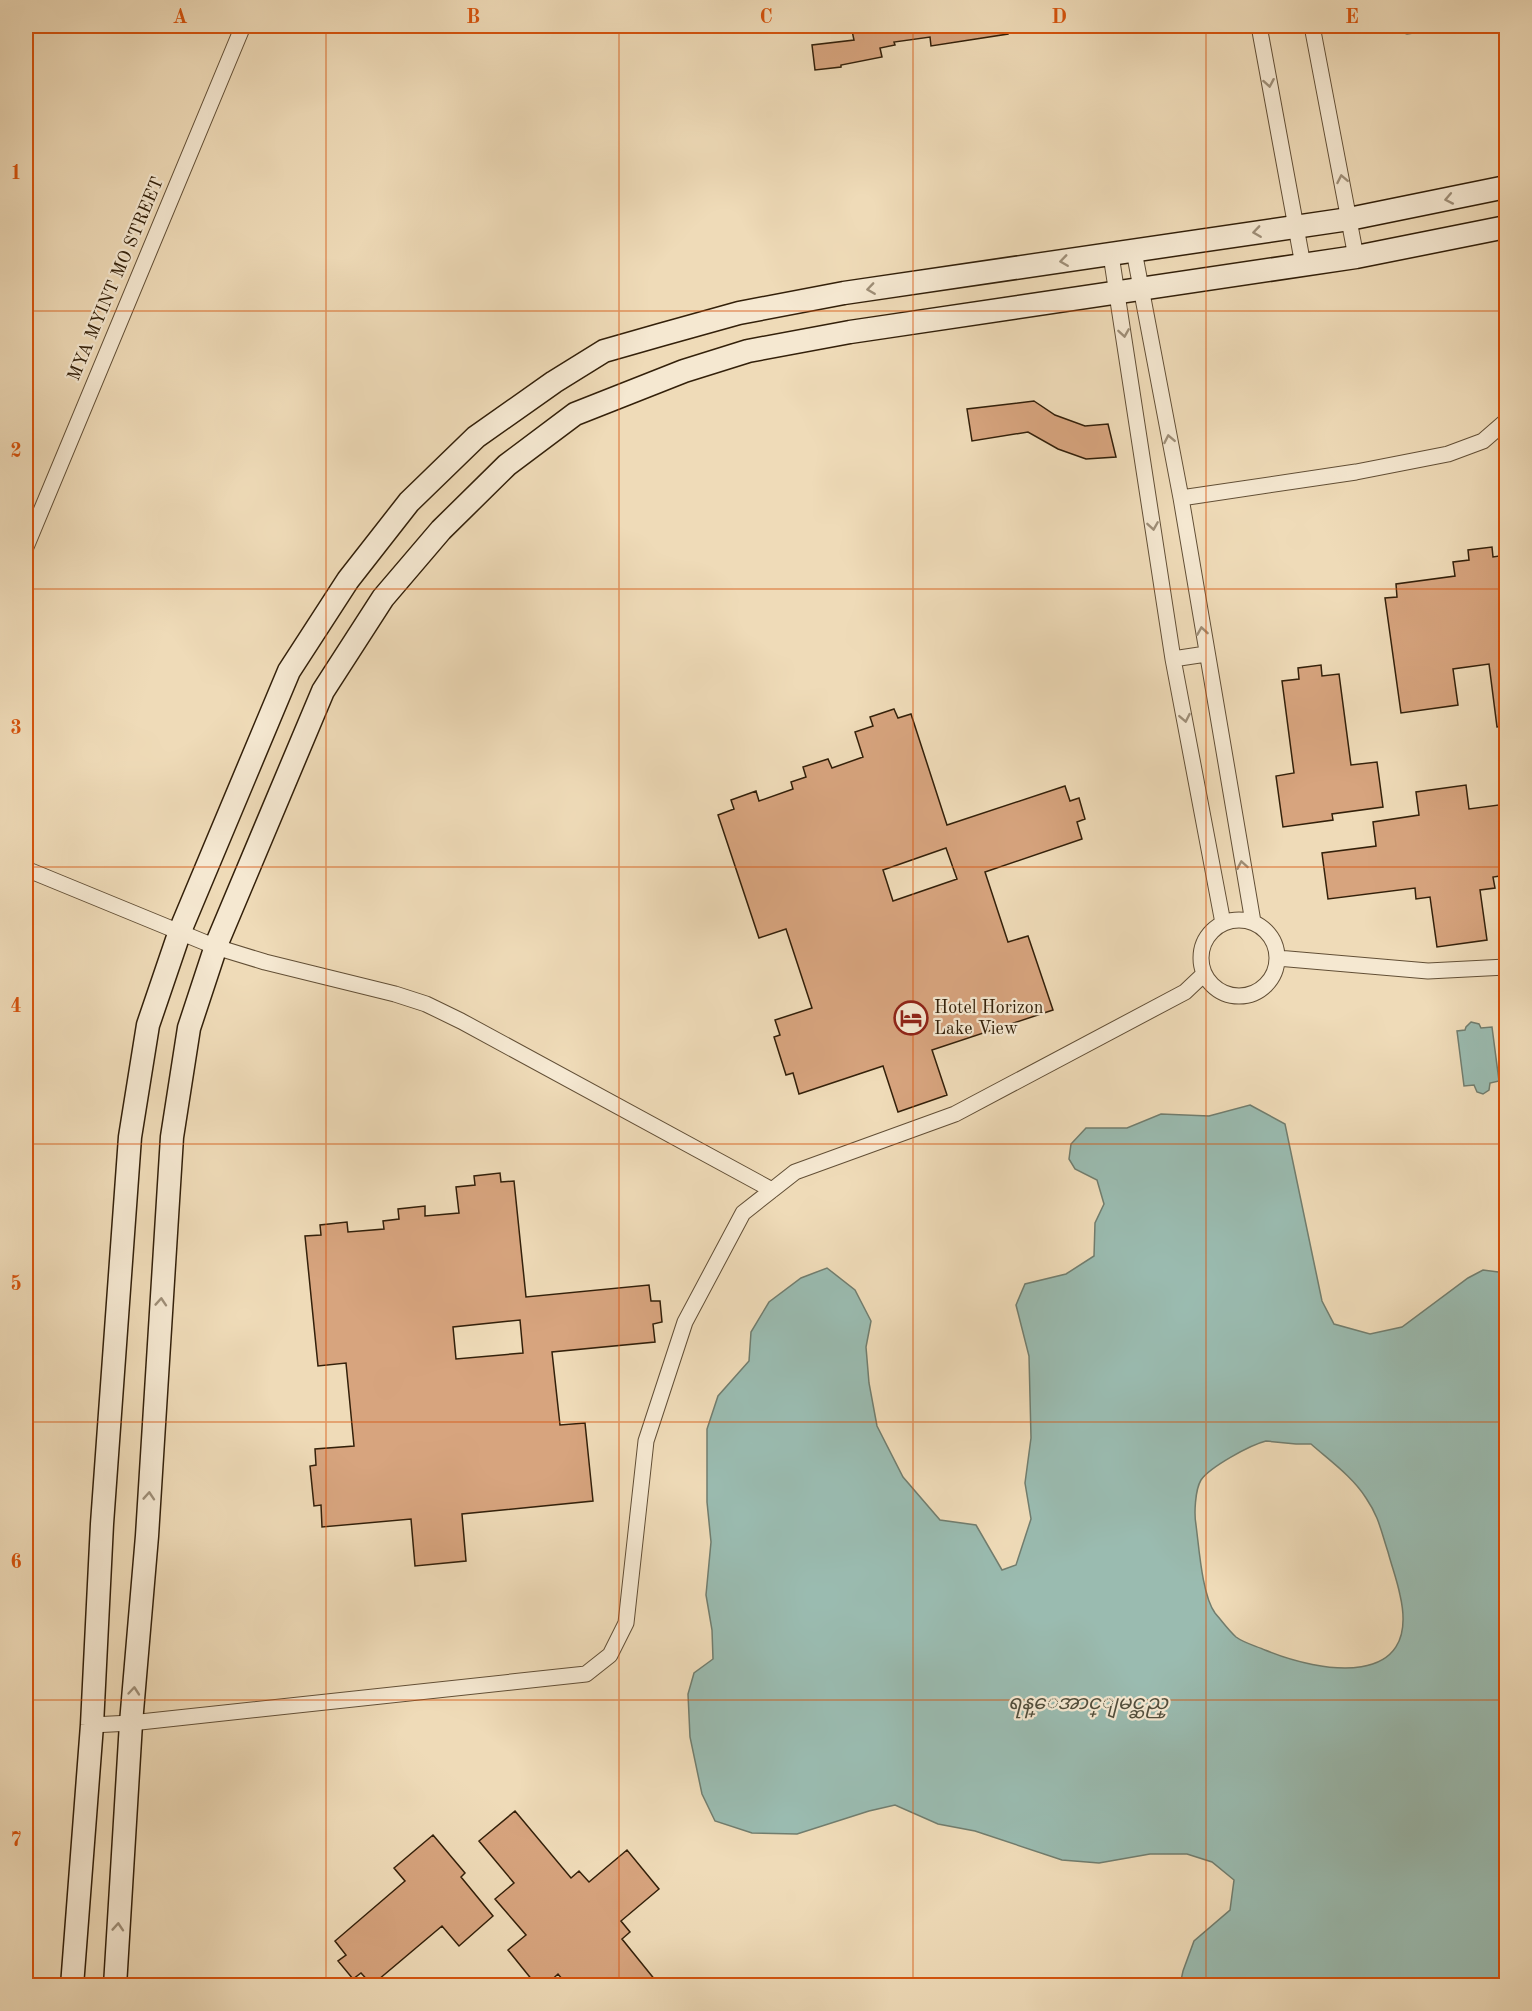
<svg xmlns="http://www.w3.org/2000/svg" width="1532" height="2011" viewBox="0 0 1532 2011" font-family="'Old Standard TT','Noto Sans Myanmar',serif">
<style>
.water{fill:#9abbb0;stroke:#717d6e;stroke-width:1.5;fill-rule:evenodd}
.building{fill:#d7a47e;stroke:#33200a;stroke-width:1.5;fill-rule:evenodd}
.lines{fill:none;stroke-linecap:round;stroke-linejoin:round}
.minor-casing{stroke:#624f36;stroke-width:17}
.secondary-casing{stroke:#33200a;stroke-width:25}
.minor{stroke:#f5e8d1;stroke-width:15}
.secondary{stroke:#f5e8d1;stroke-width:22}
.oneway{stroke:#9e8e77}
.grid{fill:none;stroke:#d6530c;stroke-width:1.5;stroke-opacity:0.55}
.labels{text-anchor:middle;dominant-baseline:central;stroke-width:4.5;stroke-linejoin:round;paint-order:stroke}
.street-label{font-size:18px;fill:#33200a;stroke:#f5e8d1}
.poi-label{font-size:18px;fill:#33200a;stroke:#f5e8d1;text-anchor:start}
.water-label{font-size:20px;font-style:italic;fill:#524e3c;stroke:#f5e8d1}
.neatline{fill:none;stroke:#d6530c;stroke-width:2}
.grid-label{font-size:20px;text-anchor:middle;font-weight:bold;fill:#d6530c}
</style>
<rect width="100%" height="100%" fill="#efdbb8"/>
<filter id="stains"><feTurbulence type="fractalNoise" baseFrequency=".00333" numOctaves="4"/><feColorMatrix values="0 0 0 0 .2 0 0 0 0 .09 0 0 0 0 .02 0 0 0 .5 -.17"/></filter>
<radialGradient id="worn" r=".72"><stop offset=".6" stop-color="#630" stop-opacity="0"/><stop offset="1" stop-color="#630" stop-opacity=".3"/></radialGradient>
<path class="water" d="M 1385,26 L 1460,26 L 1407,34 Z
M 1471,1022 L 1479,1024 L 1481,1028 L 1492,1027 L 1499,1081 L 1490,1083 L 1489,1090 L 1483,1094 L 1477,1092 L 1474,1085 L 1464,1086 L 1457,1031 L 1465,1030 L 1466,1027 Z
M 1250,1105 L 1285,1124 L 1322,1301 L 1334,1324 L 1370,1334 L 1402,1327 L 1468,1278 L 1483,1270 L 1506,1273 L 1506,1985 L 1180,1985 L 1183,1971 L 1194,1941 L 1230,1910 L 1234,1880 L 1212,1862 L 1187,1854 L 1150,1854 L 1099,1863 L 1062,1860 L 975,1831 L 938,1824 L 895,1805 L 869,1811 L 797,1834 L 752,1833 L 715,1821 L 702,1794 L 690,1737 L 688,1694 L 694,1673 L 713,1659 L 712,1630 L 706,1595 L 711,1542 L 707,1502 L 707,1429 L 718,1396 L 749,1361 L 751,1332 L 769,1302 L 801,1278 L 827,1268 L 855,1290 L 871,1321 L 866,1347 L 869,1383 L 877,1426 L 903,1477 L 940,1520 L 976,1525 L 1002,1570 L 1016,1565 L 1031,1519 L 1025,1483 L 1031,1438 L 1029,1356 L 1016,1305 L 1025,1284 L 1066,1274 L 1094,1256 L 1095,1223 L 1104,1204 L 1097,1180 L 1075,1169 L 1069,1159 L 1071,1144 L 1086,1128 L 1127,1128 L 1161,1114 L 1209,1116 ZM 1266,1441 L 1296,1444 L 1311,1444 C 1329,1460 1353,1477 1366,1498 C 1379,1517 1381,1531 1388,1552 C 1392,1567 1397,1580 1400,1595 C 1422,1690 1320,1673 1265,1650 C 1256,1646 1244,1643 1236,1637 C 1229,1631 1221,1620 1215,1613 C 1202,1595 1199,1547 1196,1525 C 1194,1514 1195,1490 1201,1480 C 1210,1467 1250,1445 1266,1441 Z"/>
<path class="building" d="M 851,26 L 1008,26 L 1008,34 L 931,46 L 930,37 L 894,42 L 895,45 L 880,48 L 882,57 L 841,65 L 841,67 L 815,70 L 812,45 L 854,40 Z
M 1034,401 L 1055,415 L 1085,426 L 1108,424 L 1116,457 L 1086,459 L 1058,449 L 1028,432 L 972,441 L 967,409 Z
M 1492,547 L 1493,557 L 1506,555 L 1506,726 L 1497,727 L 1489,664 L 1453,669 L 1458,705 L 1401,713 L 1385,598 L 1397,597 L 1396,584 L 1455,576 L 1453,562 L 1469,560 L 1468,550 Z
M 1321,665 L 1322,676 L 1339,674 L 1351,765 L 1377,762 L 1383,807 L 1332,814 L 1333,820 L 1283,827 L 1276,776 L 1294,773 L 1282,681 L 1299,679 L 1298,668 Z
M 894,709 L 898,718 L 911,714 L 947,825 L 1065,786 L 1070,801 L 1079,798 L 1085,819 L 1077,822 L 1082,839 L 985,872 L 1008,942 L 1028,936 L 1053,1010 L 932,1050 L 947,1095 L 898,1112 L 883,1066 L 799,1094 L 793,1073 L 786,1075 L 774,1037 L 780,1035 L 775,1020 L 812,1008 L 786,929 L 759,938 L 718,815 L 734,809 L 731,800 L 756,791 L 759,801 L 793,789 L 791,782 L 806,777 L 803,767 L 828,759 L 832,768 L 863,757 L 855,732 L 873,726 L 870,717 ZM 946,848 L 957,879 L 893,901 L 883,870 Z
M 1466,785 L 1469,809 L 1506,804 L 1506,875 L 1493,877 L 1495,888 L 1480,890 L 1487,940 L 1437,947 L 1430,897 L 1416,899 L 1415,888 L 1328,899 L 1322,853 L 1376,846 L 1373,822 L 1419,815 L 1416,792 Z
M 500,1173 L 501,1182 L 514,1181 L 526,1297 L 649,1285 L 651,1301 L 660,1301 L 662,1322 L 653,1324 L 655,1342 L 552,1352 L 560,1425 L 585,1423 L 593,1501 L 462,1514 L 466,1561 L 415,1566 L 411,1519 L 322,1527 L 321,1505 L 314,1506 L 310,1466 L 316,1465 L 315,1449 L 354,1446 L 346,1363 L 318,1366 L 305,1236 L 321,1235 L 320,1225 L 347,1222 L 348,1232 L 384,1229 L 383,1221 L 399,1219 L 398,1209 L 425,1206 L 425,1216 L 459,1213 L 456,1187 L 475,1185 L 474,1176 ZM 520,1320 L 523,1353 L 456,1359 L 453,1327 Z
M 515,1811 L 571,1878 L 579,1871 L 589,1882 L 627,1850 L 659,1889 L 621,1921 L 630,1932 L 622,1939 L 660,1986 L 568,1986 L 558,1974 L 545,1986 L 537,1986 L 508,1950 L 526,1935 L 495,1899 L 514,1883 L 479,1841 Z
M 433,1835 L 465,1873 L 461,1877 L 493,1916 L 459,1946 L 442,1926 L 372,1985 L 361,1973 L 353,1979 L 338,1961 L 346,1955 L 335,1941 L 405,1881 L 394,1868 Z"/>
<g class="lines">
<defs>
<path id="minor" d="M 1259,26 L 1303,265
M 1312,26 L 1356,257
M 1134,251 L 1181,498 L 1253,922
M 1111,255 L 1173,659 L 1223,923
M 1181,498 L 1356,472 L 1448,454 L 1483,441 L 1506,421
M 26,547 L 243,26
M 1173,659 L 1206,654
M 26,869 L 216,947 L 265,962 L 395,994 L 426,1004 L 461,1021 L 772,1190
M1201 958a38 38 0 1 1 76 0a38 38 0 1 1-76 0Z
M 1277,958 L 1428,971 L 1506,967
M 92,1725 L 131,1723 L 586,1674 L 610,1655 L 626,1623 L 646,1441 L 685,1322 L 743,1213 L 795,1172 L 955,1114 L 1185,992 L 1204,974"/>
<path id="secondary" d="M 72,1986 L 92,1725 L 102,1524 L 130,1137 L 148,1025 L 180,931 L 289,671 L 348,580 L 409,502 L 476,437 L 554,382 L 604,351 L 660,335 L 739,313 L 844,293 L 1349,219 L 1506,187
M 115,1986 L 131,1723 L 147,1536 L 172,1137 L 189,1028 L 217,943 L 323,691 L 383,598 L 441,530 L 507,465 L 575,414 L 684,371 L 748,351 L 850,332 L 1356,257 L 1506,227"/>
</defs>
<use href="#minor" class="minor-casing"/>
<use href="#secondary" class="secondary-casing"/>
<use href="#minor" class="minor"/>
<use href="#secondary" class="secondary"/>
</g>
<defs><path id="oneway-chevron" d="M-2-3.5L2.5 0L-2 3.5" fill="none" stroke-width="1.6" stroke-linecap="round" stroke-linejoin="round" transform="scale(1.5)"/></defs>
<g class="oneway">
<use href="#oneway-chevron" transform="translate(1269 83) rotate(80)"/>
<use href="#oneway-chevron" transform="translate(1342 179) rotate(-101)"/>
<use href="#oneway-chevron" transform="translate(1449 199) rotate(169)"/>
<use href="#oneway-chevron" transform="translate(1257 232) rotate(172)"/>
<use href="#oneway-chevron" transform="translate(1064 261) rotate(172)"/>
<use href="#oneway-chevron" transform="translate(871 289) rotate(172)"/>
<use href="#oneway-chevron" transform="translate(1124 333) rotate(81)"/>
<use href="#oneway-chevron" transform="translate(1169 439) rotate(-101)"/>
<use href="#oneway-chevron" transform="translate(1153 526) rotate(81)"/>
<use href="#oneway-chevron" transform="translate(1202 631) rotate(-99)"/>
<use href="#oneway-chevron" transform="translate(1185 718) rotate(79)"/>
<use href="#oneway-chevron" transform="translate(1242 865) rotate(-100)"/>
<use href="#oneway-chevron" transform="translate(161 1302) rotate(-86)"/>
<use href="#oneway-chevron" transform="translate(149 1496) rotate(-86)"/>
<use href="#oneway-chevron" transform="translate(134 1691) rotate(-85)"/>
<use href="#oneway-chevron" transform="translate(118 1927) rotate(-86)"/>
</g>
<path class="grid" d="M 326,26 L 326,1986M 619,26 L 619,1986M 913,26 L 913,1986M 1206,26 L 1206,1986M 26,311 L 1506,311M 26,589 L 1506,589M 26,867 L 1506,867M 26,1144 L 1506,1144M 26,1422 L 1506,1422M 26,1700 L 1506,1700"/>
<defs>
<symbol id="hotel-ring" viewBox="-11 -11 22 22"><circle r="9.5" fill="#f5e8d1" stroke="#8f2418" stroke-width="1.5"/><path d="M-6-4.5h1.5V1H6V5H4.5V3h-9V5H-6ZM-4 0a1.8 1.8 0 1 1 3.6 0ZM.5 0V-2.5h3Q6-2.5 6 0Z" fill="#8f2418"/></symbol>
</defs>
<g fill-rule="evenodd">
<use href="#hotel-ring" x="892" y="999" width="38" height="38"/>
</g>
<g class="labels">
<g class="street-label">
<text transform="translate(116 279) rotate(-67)">MYA MYINT MO STREET</text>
</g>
<g class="poi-label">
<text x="934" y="1008">Hotel Horizon<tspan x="934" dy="21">Lake View</tspan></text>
</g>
<g class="water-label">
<text x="1088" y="1704">ရန္ေအာင္ျမင္ဆည္</text>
</g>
</g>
<rect width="1532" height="2011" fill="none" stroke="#efdbb8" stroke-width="66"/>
<rect x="33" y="33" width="1466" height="1945" class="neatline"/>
<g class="grid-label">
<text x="180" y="23">A</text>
<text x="473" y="23">B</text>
<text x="766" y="23">C</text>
<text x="1059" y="23">D</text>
<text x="1352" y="23">E</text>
<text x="16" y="179">1</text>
<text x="16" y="457">2</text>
<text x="16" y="734">3</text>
<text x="16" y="1012">4</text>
<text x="16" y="1290">5</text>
<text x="16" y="1568">6</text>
<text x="16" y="1846">7</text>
</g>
<rect width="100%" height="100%" filter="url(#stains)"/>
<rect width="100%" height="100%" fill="url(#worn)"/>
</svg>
